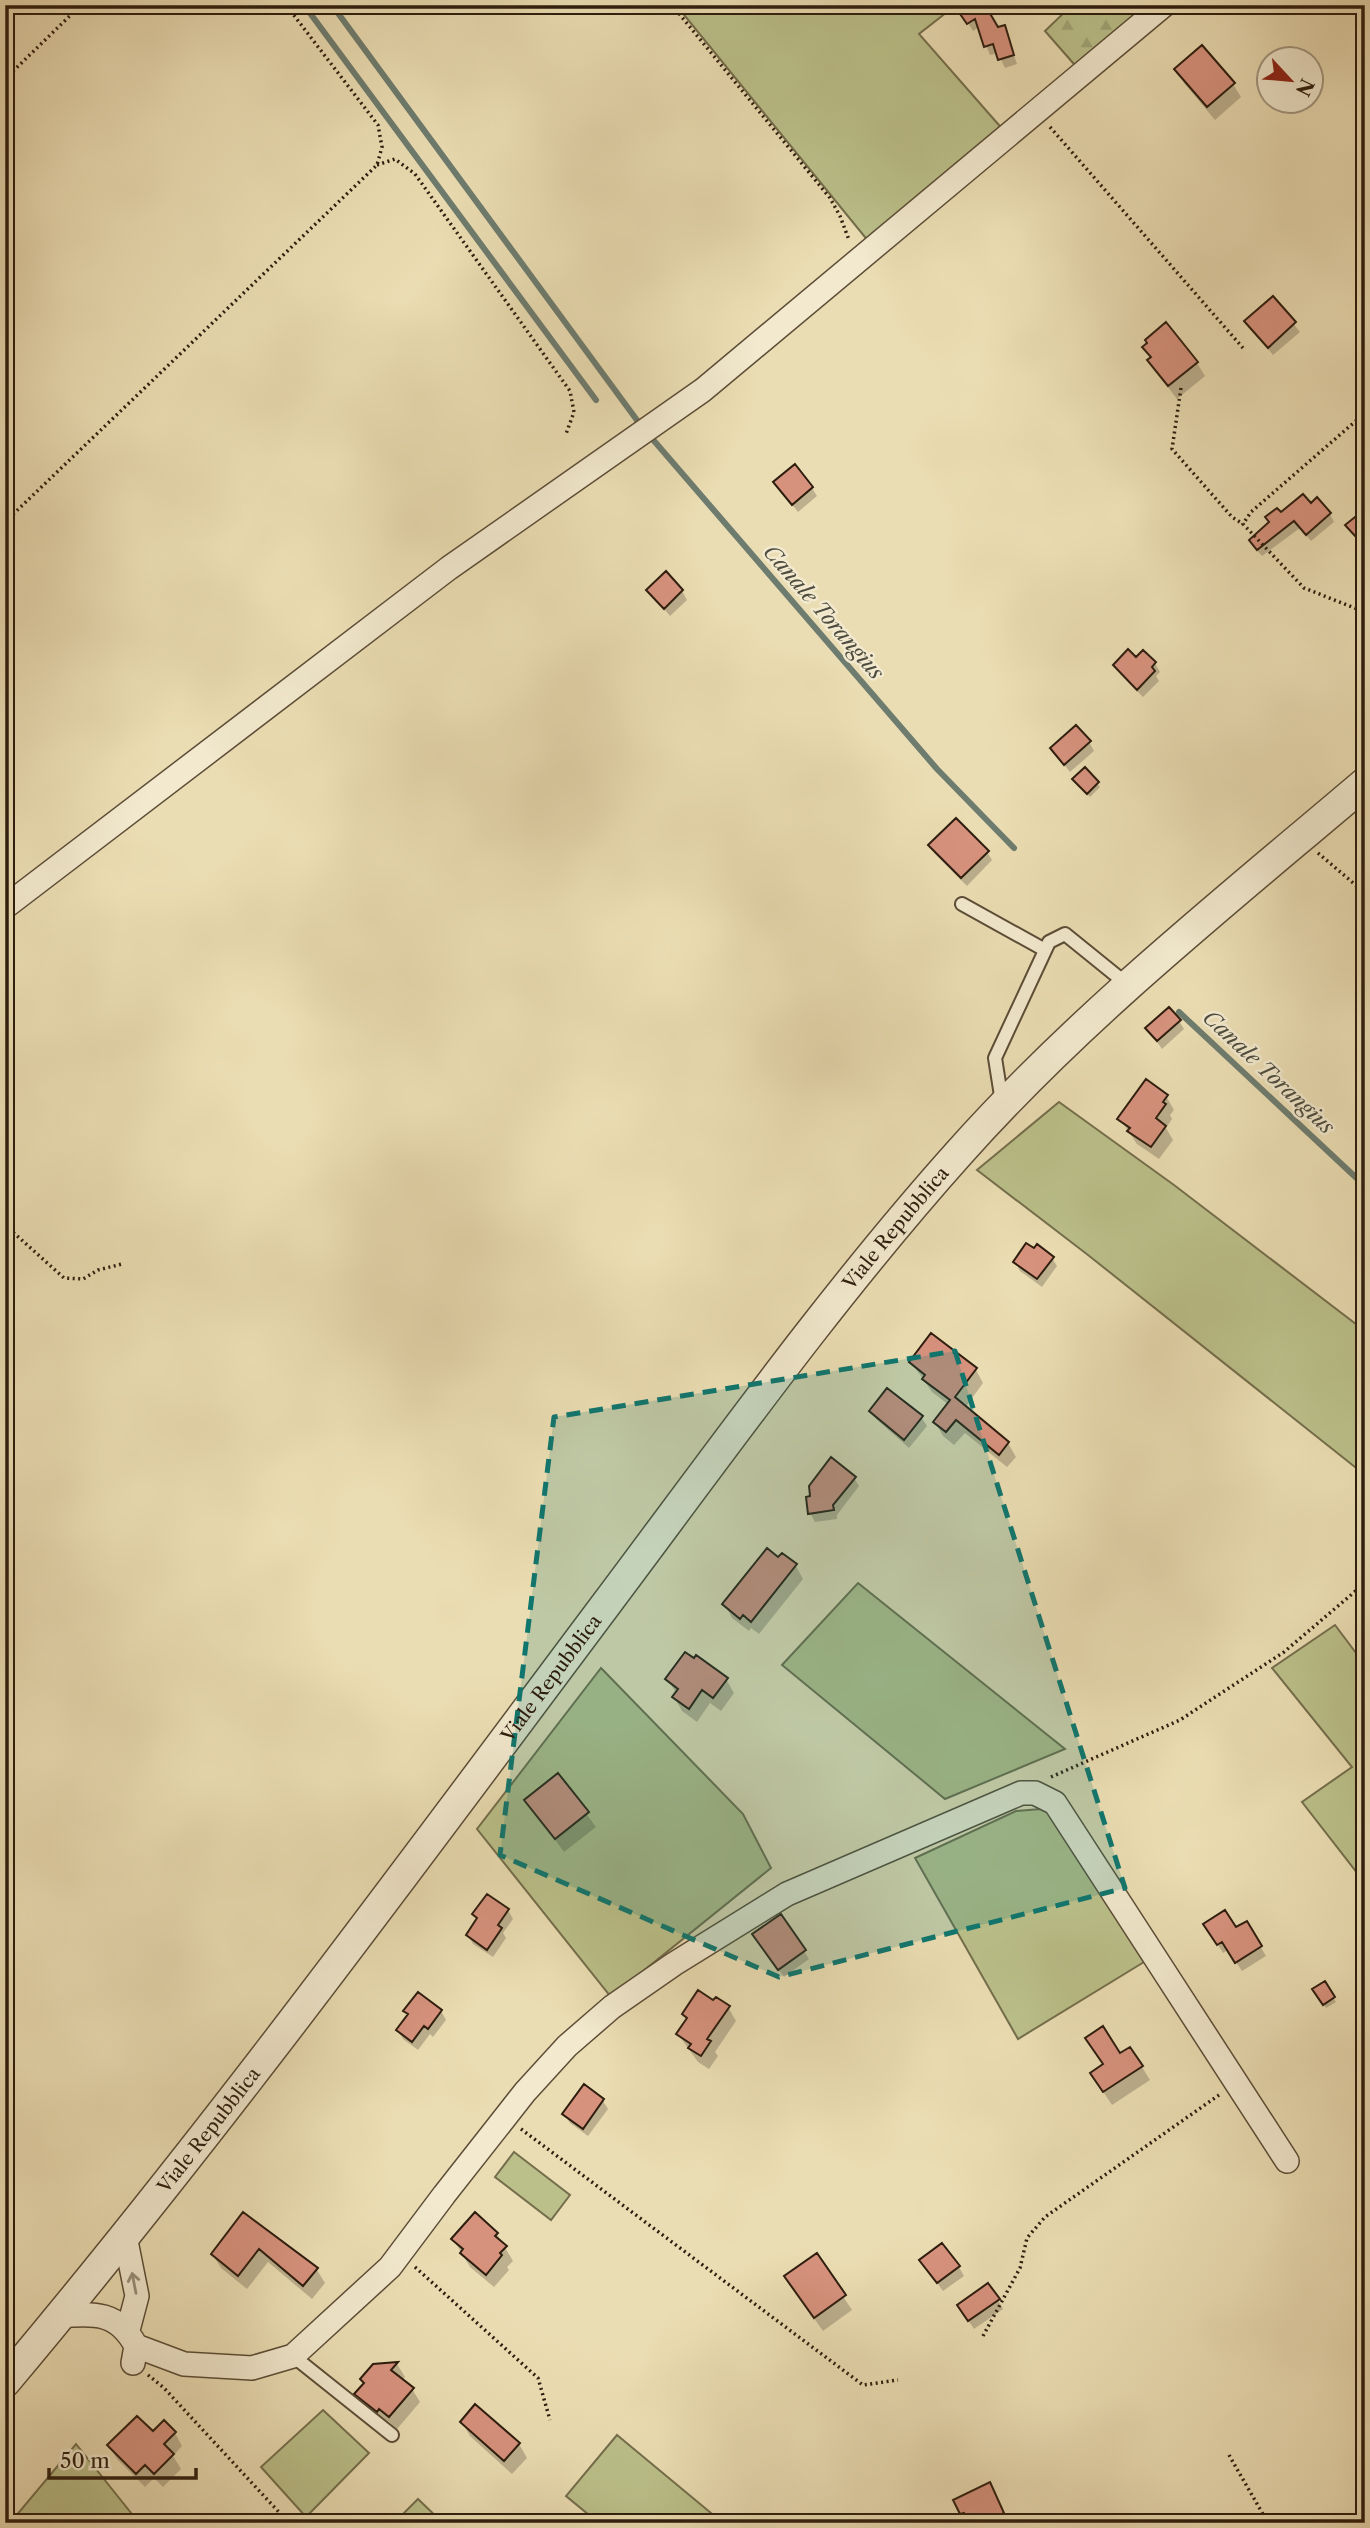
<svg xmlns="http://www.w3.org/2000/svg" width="1370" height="2528" viewBox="0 0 1370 2528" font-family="'Libre Caslon Text',serif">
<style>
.green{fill:#bbc08a;stroke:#746e4c;stroke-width:2}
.forest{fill:url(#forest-firs);stroke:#746e4c;stroke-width:2}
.shadow{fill:#0003}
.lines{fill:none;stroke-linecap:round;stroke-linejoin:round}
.stream{stroke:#6d7c6f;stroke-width:6}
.building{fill:#d7927e;stroke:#2d1d0e;stroke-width:2}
.service-casing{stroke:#5c4d37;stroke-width:16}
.minor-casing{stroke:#5c4d37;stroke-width:26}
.tertiary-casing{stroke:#5c4d37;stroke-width:33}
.path{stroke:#2d1d0e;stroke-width:3.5;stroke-dasharray:2 3.5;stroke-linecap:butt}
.service{stroke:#f2e9ce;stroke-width:12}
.minor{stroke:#f2e9ce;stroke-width:23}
.tertiary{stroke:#f2e9ce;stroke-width:30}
.oneway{stroke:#998d78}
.marked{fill:#0f766e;fill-opacity:0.2;stroke:#0f766e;stroke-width:5;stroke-dasharray:14 9;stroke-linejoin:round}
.labels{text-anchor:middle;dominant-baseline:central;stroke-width:5;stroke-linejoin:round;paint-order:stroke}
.street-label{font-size:19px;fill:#2d1d0e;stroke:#f2e9ce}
.water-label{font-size:21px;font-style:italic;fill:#4d4c3f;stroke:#f2e9ce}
</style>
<defs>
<pattern id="forest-firs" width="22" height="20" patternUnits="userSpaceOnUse" patternTransform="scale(1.75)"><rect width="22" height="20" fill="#bbc08a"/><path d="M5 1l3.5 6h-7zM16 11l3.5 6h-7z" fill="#a1a576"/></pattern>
</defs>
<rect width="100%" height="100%" fill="#ebddb3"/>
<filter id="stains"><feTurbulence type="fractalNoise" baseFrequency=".00286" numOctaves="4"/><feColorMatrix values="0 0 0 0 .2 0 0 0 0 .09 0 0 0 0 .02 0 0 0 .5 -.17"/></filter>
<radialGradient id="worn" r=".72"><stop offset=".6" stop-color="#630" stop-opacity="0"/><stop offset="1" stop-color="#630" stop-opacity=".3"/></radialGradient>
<path class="green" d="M 676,5 L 956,5 L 919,34 L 1005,132 L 869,242 Z
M 1059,1102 L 1174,1185 L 1365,1331 L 1365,1475 L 1088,1255 L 977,1170 Z
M 858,1583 L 1065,1749 L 945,1799 L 782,1665 Z
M 1335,1625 L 1365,1665 L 1365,1883 L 1302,1802 L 1352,1767 L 1272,1668 Z
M 601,1668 L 743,1814 L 771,1868 L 611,1997 L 477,1829 Z
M 1041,1809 L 1048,1813 L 1063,1833 L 1144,1962 L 1018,2039 L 915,1858 L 1016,1811 Z
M 514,2152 L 570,2195 L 551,2220 L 495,2177 Z
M 323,2410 L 369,2453 L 306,2517 L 261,2467 Z
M 617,2435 L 723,2523 L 583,2523 L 589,2515 L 566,2496 Z
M 76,2444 L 139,2523 L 10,2523 Z
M 418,2499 L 443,2523 L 394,2523 Z"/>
<path class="forest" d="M 1072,5 L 1150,5 L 1080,71 L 1045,31 Z"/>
<path class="shadow" d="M 961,12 L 998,29 L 1004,27 L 1017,64 L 1005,68 L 998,53 L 990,55 L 979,27 L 973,31 Z
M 1176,69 L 1233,84 L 1241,97 L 1215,120 L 1184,83 Z
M 1273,298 L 1300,332 L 1273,355 L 1246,321 Z
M 1145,347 L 1197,363 L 1205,376 L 1177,399 L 1158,374 Z
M 775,483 L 812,488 L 817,496 L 798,512 Z
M 1310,505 L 1330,514 L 1334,522 L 1311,541 L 1300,528 L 1262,556 L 1255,548 L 1281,515 Z
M 1365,516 L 1365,534 L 1358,539 L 1350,529 Z
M 648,590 L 682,591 L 687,600 L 670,616 Z
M 1136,660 L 1155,663 L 1160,672 L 1156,676 L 1159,681 L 1143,697 L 1120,674 L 1115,665 Z
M 1089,742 L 1094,751 L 1070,772 L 1052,749 Z
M 1085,770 L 1100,787 L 1090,797 L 1077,783 Z
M 930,846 L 987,852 L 992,860 L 967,886 L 935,854 Z
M 1179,1021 L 1184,1029 L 1162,1049 L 1147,1028 Z
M 1166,1096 L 1174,1110 L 1170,1115 L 1172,1119 L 1166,1128 L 1173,1140 L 1159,1159 L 1137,1144 L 1120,1119 Z
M 1052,1258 L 1057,1266 L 1042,1287 L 1020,1271 L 1015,1262 Z
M 911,1362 L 976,1370 L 983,1383 L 965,1408 L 1008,1443 L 1016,1457 L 1007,1467 L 965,1433 L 954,1445 L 943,1436 L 935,1422 L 949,1405 L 932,1392 Z
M 871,1411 L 921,1417 L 927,1426 L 909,1448 L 876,1419 Z
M 854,1478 L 859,1486 L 837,1515 L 837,1519 L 815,1522 L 810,1513 Z
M 779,1560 L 796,1566 L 803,1579 L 759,1634 L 751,1628 L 749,1631 L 732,1618 L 725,1604 Z
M 667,1679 L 726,1679 L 734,1693 L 721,1711 L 710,1703 L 697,1722 L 682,1711 L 674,1697 L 677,1694 Z
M 558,1775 L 596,1827 L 564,1852 L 526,1800 Z
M 508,1910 L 513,1919 L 503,1933 L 506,1938 L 493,1957 L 473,1944 L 468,1935 L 478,1920 L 474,1914 Z
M 1246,1923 L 1266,1956 L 1242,1971 L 1228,1950 L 1223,1953 L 1205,1924 L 1236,1930 Z
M 759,1943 L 804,1951 L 809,1959 L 784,1977 Z
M 1324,1984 L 1336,2002 L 1326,2008 L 1315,1990 Z
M 714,2003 L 728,2007 L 736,2021 L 715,2052 L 718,2056 L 709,2069 L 698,2062 L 678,2034 L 688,2020 L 684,2014 Z
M 405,2011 L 441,2011 L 446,2020 L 433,2037 L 430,2034 L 418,2050 L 403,2039 L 398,2030 L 408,2016 Z
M 1120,2055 L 1142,2067 L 1150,2080 L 1112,2105 L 1100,2087 Z
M 603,2101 L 608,2109 L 588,2136 L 570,2123 L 564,2114 Z
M 244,2215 L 317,2270 L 325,2283 L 312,2299 L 268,2262 L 247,2289 L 221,2268 L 213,2255 Z
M 497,2234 L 513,2261 L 507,2267 L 509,2270 L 494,2287 L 470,2267 L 453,2239 Z
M 816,2256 L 852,2310 L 823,2331 L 794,2290 Z
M 959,2267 L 964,2276 L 943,2291 L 927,2269 Z
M 998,2300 L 1003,2309 L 974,2329 L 964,2314 Z
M 397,2364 L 405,2377 L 402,2380 L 412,2389 L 420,2402 L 397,2429 L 388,2421 L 385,2424 L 364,2408 L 357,2394 L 365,2385 L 374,2365 Z
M 475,2407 L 519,2444 L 527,2458 L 512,2474 L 470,2436 L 462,2422 Z
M 175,2433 L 182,2446 L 173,2456 L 181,2469 L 163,2487 L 154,2478 L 145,2487 L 117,2459 L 109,2446 Z
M 994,2493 L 1008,2522 L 967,2522 L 962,2513 Z"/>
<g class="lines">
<path class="stream" d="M 304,5 L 596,400
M 332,5 L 642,427
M 649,435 L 937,769 L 1014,848
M 1179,1012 L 1365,1186"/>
</g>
<path class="building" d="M 967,5 L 996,5 L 988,10 L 998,27 L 1005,25 L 1014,55 L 998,60 L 993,44 L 984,47 L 975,19 L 967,24 L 958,11 Z
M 1202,45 L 1235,83 L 1207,107 L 1174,69 Z
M 1273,296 L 1296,322 L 1268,348 L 1244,321 Z
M 1166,322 L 1198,362 L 1168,386 L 1147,360 L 1151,357 L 1142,347 L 1147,343 L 1145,340 Z
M 795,464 L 813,487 L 792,505 L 773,482 Z
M 1303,494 L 1311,503 L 1317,497 L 1331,513 L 1306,535 L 1294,521 L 1257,550 L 1249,540 L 1269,522 L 1265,517 L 1277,508 L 1281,512 Z
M 1365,509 L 1365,528 L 1355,536 L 1345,525 Z
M 666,571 L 683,590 L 664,609 L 646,590 Z
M 1128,649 L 1136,657 L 1143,650 L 1156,662 L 1152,667 L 1155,671 L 1137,690 L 1113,665 Z
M 1076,725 L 1091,741 L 1064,765 L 1050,748 Z
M 1085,767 L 1099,782 L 1087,794 L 1072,779 Z
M 956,818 L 989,851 L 961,878 L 928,845 Z
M 1169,1007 L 1181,1020 L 1157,1041 L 1145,1028 Z
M 1146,1079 L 1168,1095 L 1163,1102 L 1166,1104 L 1156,1118 L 1166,1126 L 1151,1147 L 1127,1131 L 1130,1128 L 1117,1119 Z
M 1026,1243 L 1034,1248 L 1037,1244 L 1054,1257 L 1037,1279 L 1013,1262 Z
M 931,1333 L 977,1368 L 955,1397 L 1009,1442 L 999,1455 L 956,1420 L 946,1432 L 933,1422 L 950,1400 L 922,1379 L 925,1375 L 909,1362 Z
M 887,1388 L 923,1416 L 904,1440 L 869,1411 Z
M 831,1457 L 856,1477 L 833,1505 L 834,1510 L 808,1514 L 806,1497 L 810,1496 L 809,1486 Z
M 767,1548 L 778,1557 L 782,1553 L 797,1564 L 751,1622 L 743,1615 L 740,1619 L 722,1604 Z
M 685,1652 L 694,1658 L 696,1655 L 728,1678 L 713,1698 L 702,1690 L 689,1709 L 672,1697 L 678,1689 L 665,1679 Z
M 558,1773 L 589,1812 L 555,1839 L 524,1800 Z
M 487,1894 L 509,1909 L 498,1925 L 502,1928 L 487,1950 L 466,1935 L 477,1918 L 472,1914 Z
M 1225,1910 L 1236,1927 L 1247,1921 L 1262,1946 L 1235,1963 L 1222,1942 L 1217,1945 L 1203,1924 Z
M 781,1914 L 806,1950 L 778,1970 L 752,1934 Z
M 1325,1981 L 1335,1997 L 1323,2005 L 1312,1989 Z
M 698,1990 L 713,2000 L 716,1997 L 730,2006 L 707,2039 L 711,2041 L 701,2056 L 688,2048 L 691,2044 L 676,2034 L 687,2018 L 682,2014 Z
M 418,1992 L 442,2010 L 428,2029 L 424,2026 L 412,2042 L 396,2030 L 408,2014 L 403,2011 Z
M 1103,2026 L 1120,2053 L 1130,2047 L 1143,2066 L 1103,2092 L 1090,2073 L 1103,2064 L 1085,2038 Z
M 584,2084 L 604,2099 L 583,2129 L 562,2114 Z
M 243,2212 L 318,2268 L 303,2286 L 259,2249 L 238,2276 L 211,2254 Z
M 475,2212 L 498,2233 L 495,2236 L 507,2246 L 500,2253 L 502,2255 L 486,2275 L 460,2253 L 463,2249 L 451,2239 Z
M 942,2243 L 960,2266 L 937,2283 L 919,2260 Z
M 817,2253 L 846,2295 L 814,2318 L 784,2276 Z
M 988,2283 L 1000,2299 L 968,2321 L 957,2305 Z
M 398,2362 L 391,2370 L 414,2388 L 389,2417 L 379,2409 L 377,2412 L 354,2394 L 364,2383 L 360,2379 L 373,2364 Z
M 475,2404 L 520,2443 L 504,2461 L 460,2422 Z
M 137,2416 L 153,2431 L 164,2420 L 176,2432 L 164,2444 L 174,2454 L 154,2474 L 145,2465 L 136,2474 L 107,2445 Z
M 990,2482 L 1004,2513 L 984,2523 L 968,2523 L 964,2513 L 960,2514 L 953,2500 Z"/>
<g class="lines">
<defs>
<path id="service" d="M 962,904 L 1045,950
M 1002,1102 L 995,1058 L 1049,942 L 1065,934 L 1128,985
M 293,2356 L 392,2435"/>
<path id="minor" d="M 5,907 L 449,568 L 703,390 L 1164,5
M 125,2236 L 137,2296 L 128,2330
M 61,2316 C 95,2313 118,2312 136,2346 L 133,2363
M 136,2346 L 184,2364 L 252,2368 L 293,2356 L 390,2267 L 444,2195 L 525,2092 L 567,2046 L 612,2007 L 674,1964 L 787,1894 L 1021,1793 L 1035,1793 L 1055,1803 L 1287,2161"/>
<g id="tertiary">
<path id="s1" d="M 5,2382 C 216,2131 410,1866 607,1603 C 721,1451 832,1295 959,1153 C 1081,1016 1225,902 1365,783"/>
</g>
</defs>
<use href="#service" class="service-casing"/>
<use href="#minor" class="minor-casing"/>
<use href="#tertiary" class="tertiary-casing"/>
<path class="path" d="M 672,5 L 830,198 L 840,216 L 849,240
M 5,79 L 81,5
M 1050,127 L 1243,348
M 377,165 L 395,159 L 415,174 L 570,391 L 574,412 L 566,434
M 1181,388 L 1172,449 L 1232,517 L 1243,524
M 1365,413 L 1251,512 L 1243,524 L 1304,588 L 1365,612
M 5,522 L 377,165 L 382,147 L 378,125 L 286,5
M 1318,853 L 1365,893
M 5,1225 L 64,1278 L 83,1279 L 98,1270 L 122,1264
M 1051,1777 L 1180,1720 L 1284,1652 L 1365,1583
M 521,2129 L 863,2385 L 898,2380
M 415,2267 L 538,2378 L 550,2420
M 983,2336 L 1020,2268 L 1027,2238 L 1045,2217 L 1219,2095
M 148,2375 L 164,2388 L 289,2523
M 1229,2455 L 1268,2523"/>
<use href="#service" class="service"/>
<use href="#minor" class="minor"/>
<use href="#tertiary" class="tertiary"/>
</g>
<defs><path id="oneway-shaft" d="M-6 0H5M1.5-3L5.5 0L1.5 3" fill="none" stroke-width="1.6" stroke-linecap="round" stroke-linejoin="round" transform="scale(1.75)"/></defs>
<use class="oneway" href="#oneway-shaft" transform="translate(134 2283) rotate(-101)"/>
<path class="marked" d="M 955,1351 L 1125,1888 L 779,1977 L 500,1855 L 554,1417 Z"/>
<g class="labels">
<g class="street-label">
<text stroke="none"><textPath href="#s1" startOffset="1458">Viale Repubblica</textPath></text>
<text stroke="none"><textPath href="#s1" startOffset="891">Viale Repubblica</textPath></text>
<text stroke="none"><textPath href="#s1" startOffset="324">Viale Repubblica</textPath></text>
</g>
<g class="water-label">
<text transform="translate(824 612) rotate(49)">Canale Torangius</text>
<text transform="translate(1269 1072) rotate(43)">Canale Torangius</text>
</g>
</g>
<rect width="1370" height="2528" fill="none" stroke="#ebddb3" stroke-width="28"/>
<rect x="7" y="7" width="1356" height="2514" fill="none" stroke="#2d1d0e" stroke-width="3.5"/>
<rect x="14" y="14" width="1342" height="2500" fill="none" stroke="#2d1d0e" stroke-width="2"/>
<g transform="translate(1290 80) rotate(116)"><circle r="33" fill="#f2e9ce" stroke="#a39781" stroke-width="2"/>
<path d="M0-5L12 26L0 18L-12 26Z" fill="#8f2418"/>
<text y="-10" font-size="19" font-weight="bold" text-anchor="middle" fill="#2d1d0e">N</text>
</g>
<path d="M49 2468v10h147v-10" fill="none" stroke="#2d1d0e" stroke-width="3.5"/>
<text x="60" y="2468" font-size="21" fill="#2d1d0e" stroke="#f2e9ce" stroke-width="5" paint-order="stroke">50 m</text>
<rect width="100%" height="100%" filter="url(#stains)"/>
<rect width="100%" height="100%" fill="url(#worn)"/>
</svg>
